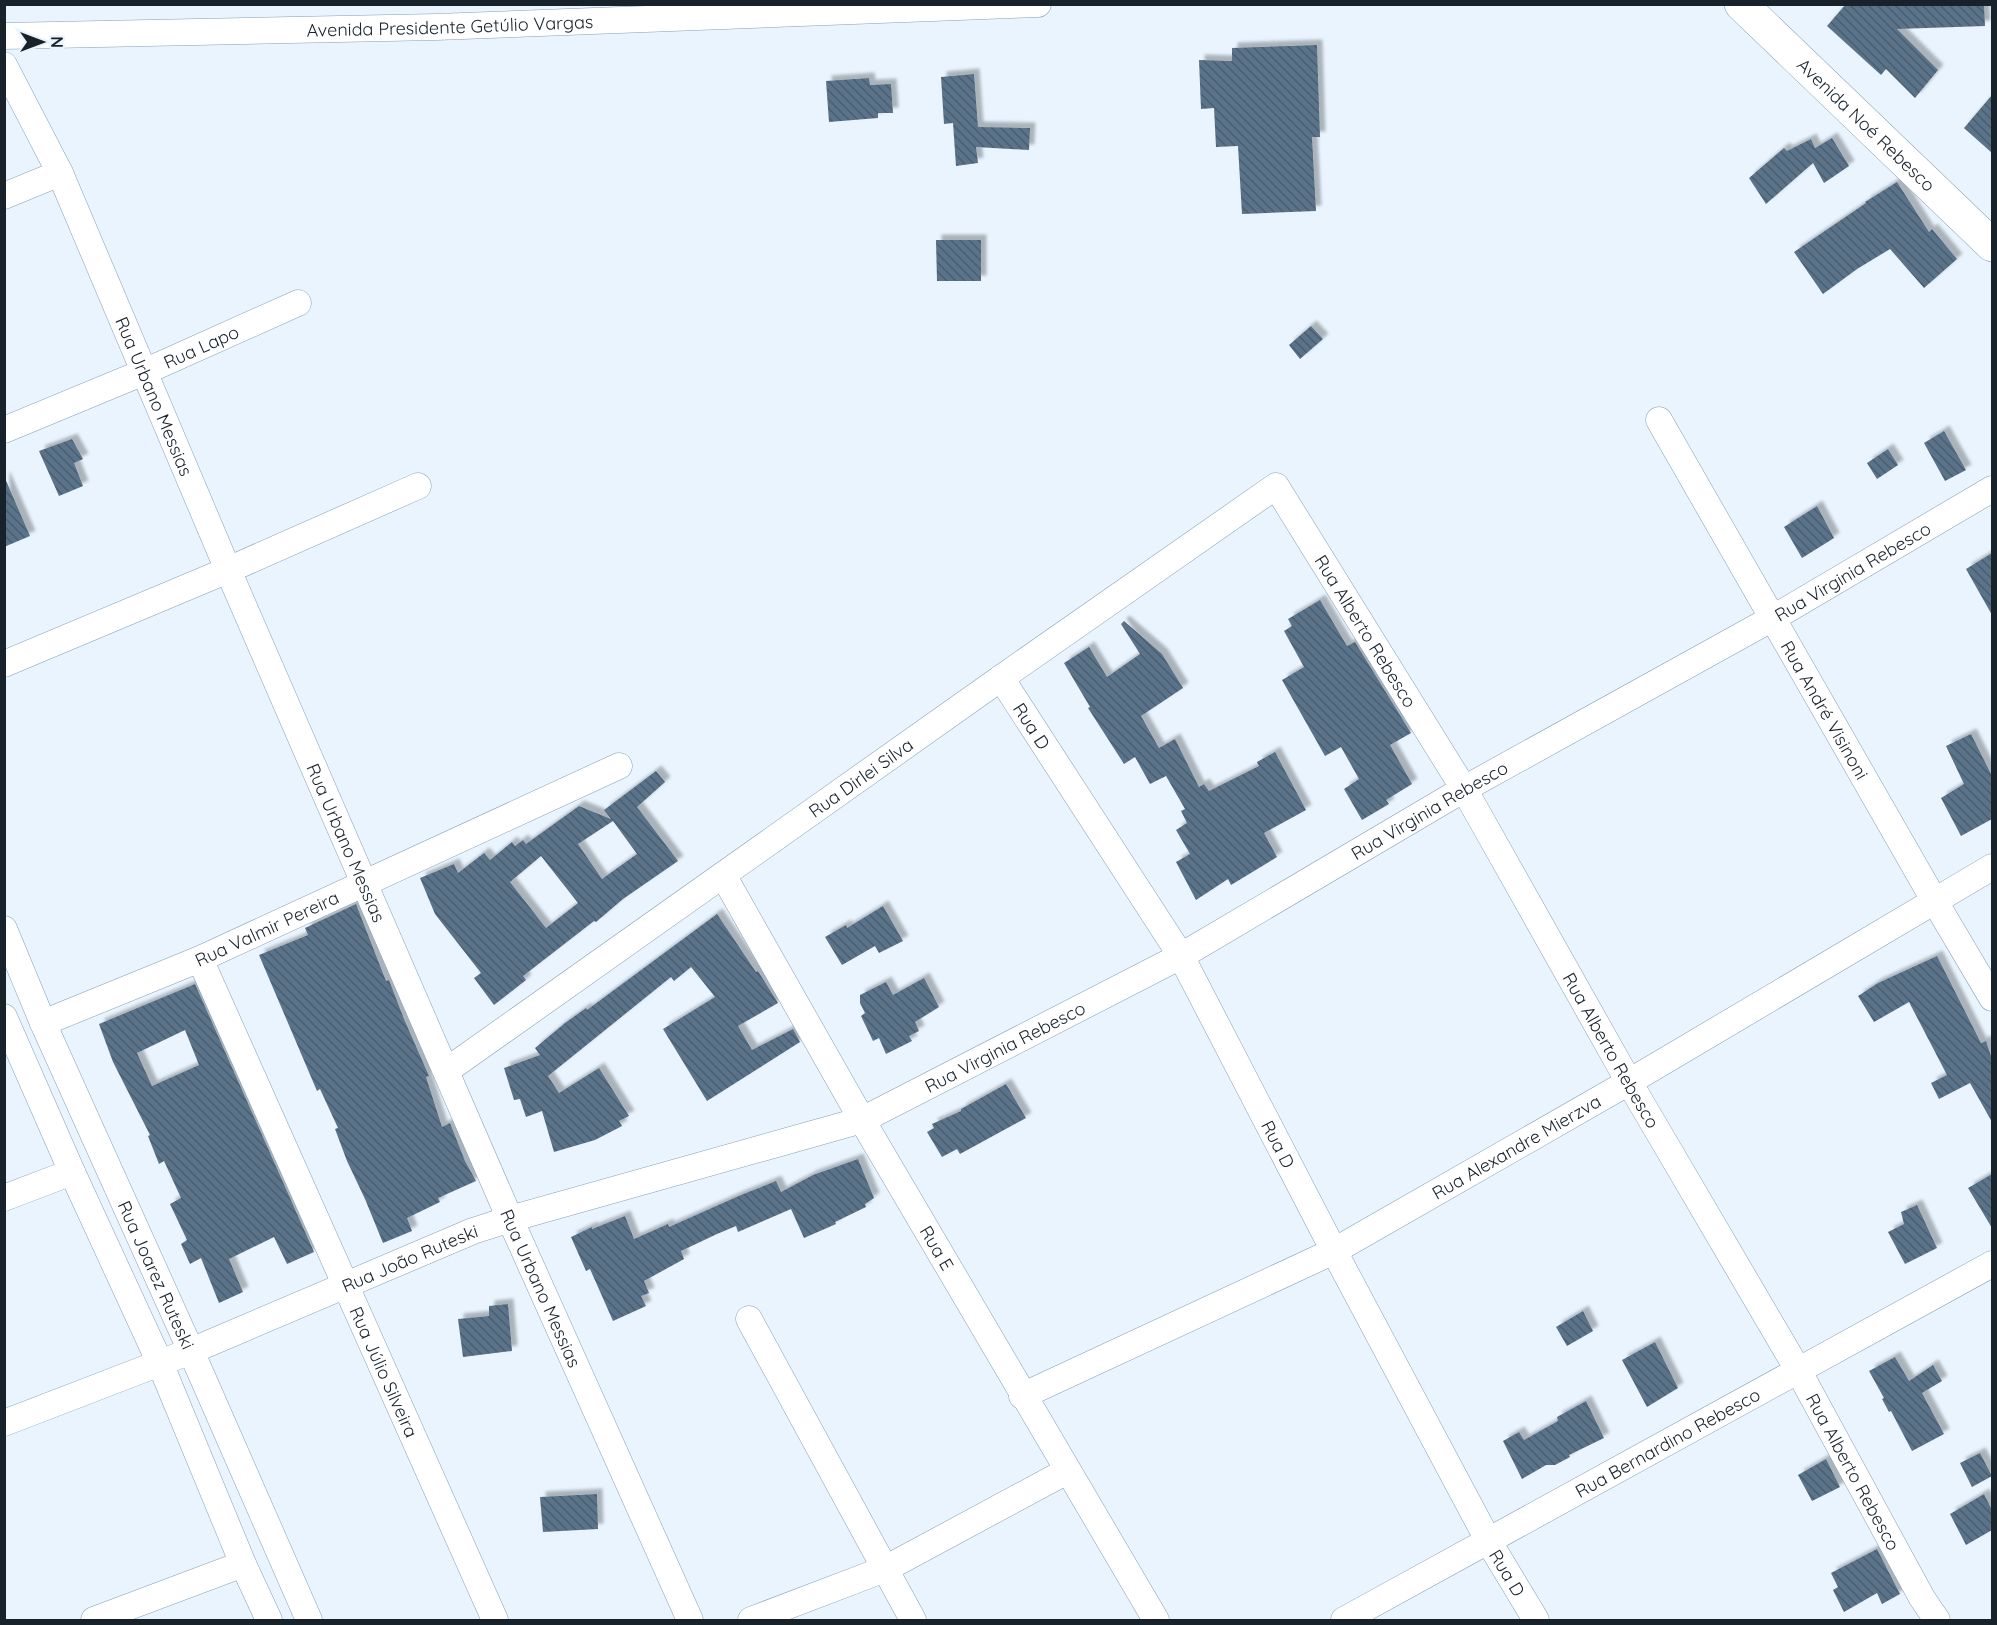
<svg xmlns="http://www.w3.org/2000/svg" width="1997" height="1625" viewBox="0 0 1997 1625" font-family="Quicksand,sans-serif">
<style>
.building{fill:url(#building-back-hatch);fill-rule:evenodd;filter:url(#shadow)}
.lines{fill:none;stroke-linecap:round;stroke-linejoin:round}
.minor-casing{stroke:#86a0b7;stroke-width:27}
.secondary-casing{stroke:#86a0b7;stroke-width:34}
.minor{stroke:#fff;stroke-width:26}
.secondary{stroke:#fff;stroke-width:33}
.labels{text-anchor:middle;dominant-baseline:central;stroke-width:6;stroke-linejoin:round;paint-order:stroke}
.street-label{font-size:18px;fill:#18222b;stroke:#e9f4fe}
</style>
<defs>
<pattern id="building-back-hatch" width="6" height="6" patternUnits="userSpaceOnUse" patternTransform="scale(1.5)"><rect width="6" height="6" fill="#5a7389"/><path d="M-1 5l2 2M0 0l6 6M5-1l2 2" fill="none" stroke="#495e70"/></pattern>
<filter id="shadow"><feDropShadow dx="5.5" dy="-5.5" stdDeviation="1.5" flood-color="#0004"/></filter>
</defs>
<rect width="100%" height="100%" fill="#e9f4fe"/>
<path class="building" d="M 1846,4 L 1984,4 L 1985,26 L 1897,29 L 1938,70 L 1915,98 L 1886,69 L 1881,75 L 1827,26 Z
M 1317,45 L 1320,137 L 1312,137 L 1316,211 L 1242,214 L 1238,146 L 1216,147 L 1214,108 L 1201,109 L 1199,60 L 1232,61 L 1232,48 Z
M 974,74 L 978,127 L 1030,128 L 1029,150 L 976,147 L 978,163 L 956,166 L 953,123 L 944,124 L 941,77 Z
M 869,78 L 870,85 L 891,84 L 893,113 L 878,113 L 878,118 L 829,122 L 826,81 Z
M 1992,95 L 1992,153 L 1964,128 Z
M 1832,138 L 1849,166 L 1824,183 L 1813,163 L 1766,204 L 1749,178 L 1784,148 L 1787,151 L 1811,139 L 1815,148 Z
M 1897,182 L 1929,232 L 1932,229 L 1957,259 L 1924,288 L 1890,249 L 1857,269 L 1823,294 L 1794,252 L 1866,203 L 1865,202 Z
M 936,240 L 981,240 L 981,281 L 937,281 Z
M 1311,326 L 1323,339 L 1300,359 L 1289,345 Z
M 1944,431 L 1966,470 L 1945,481 L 1924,443 Z
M 72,439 L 83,459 L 74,463 L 83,486 L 59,496 L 39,451 Z
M 1888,449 L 1898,465 L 1877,479 L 1867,463 Z
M 4,476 L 30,536 L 4,547 Z
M 1817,506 L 1834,538 L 1802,558 L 1784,527 Z
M 1992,553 L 1992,615 L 1966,569 Z
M 1320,600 L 1347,646 L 1355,642 L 1411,733 L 1390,745 L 1412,784 L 1386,800 L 1389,804 L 1362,820 L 1344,789 L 1359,779 L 1341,747 L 1325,756 L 1282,680 L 1304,667 L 1284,631 L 1292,626 L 1288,619 Z
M 1124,621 L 1162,654 L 1183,688 L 1141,716 L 1159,748 L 1175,739 L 1199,787 L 1204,784 L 1209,791 L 1259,766 L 1257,762 L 1275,752 L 1306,810 L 1264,833 L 1277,857 L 1231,885 L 1228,879 L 1196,900 L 1176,862 L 1190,854 L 1176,830 L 1187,823 L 1181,811 L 1185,809 L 1166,776 L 1150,784 L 1135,757 L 1124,764 L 1088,708 L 1090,707 L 1064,663 L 1089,647 L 1107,677 L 1140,654 L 1121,624 Z
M 1971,734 L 1992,776 L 1992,819 L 1961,836 L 1941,798 L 1964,784 L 1946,746 Z
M 656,771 L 665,782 L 637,807 L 678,861 L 623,899 L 596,922 L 594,921 L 523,976 L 526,980 L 494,1005 L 474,978 L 481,973 L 435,914 L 420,878 L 454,864 L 458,873 L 484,853 L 490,860 L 512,842 L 515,846 L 523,840 L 526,844 L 579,806 L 611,819 L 604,810 ZM 613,821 L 637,854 L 602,879 L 578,844 ZM 541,856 L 578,903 L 546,928 L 510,882 Z
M 356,904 L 386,981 L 389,980 L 404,1019 L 429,1076 L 426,1077 L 442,1127 L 450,1123 L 465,1161 L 476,1181 L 438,1198 L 440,1202 L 407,1218 L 412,1231 L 383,1243 L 365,1199 L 347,1161 L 335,1129 L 338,1128 L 320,1089 L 317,1091 L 259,955 L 308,935 L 305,928 Z
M 883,906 L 903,941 L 879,953 L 875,946 L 842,965 L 825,937 L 846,925 L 847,928 Z
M 717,914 L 756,972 L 758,971 L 778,1003 L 738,1026 L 752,1050 L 793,1029 L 800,1042 L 707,1101 L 663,1029 L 715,997 L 691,967 L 674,981 L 671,977 L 548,1076 L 559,1093 L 599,1068 L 629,1116 L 619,1121 L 622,1126 L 595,1140 L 554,1152 L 542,1111 L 526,1117 L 520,1099 L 514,1100 L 504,1068 L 540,1055 L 535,1048 L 565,1023 L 586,1008 L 587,1010 Z
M 1937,956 L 1981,1043 L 1986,1041 L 1992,1059 L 1992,1122 L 1970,1083 L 1939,1099 L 1931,1083 L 1947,1075 L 1909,1002 L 1874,1022 L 1858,996 L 1878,983 Z
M 924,978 L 939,1007 L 915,1022 L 919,1031 L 909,1036 L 912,1041 L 886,1054 L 879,1038 L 873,1041 L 861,1016 L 865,1013 L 860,1003 L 860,995 L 886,982 L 893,995 Z
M 195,984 L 314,1252 L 287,1264 L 274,1237 L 229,1259 L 243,1292 L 219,1303 L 201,1258 L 190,1264 L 181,1244 L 187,1240 L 170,1204 L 181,1198 L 164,1161 L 159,1164 L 148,1136 L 150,1135 L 113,1062 L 99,1024 ZM 185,1030 L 199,1065 L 152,1086 L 137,1053 Z
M 1006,1084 L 1026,1118 L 960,1154 L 957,1149 L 942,1157 L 927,1132 L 934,1128 L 932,1124 L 961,1111 L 961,1109 Z
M 858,1159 L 874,1198 L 865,1204 L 866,1207 L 835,1222 L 836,1224 L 804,1238 L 791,1209 L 738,1232 L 736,1226 L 717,1234 L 681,1251 L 684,1259 L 644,1281 L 649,1293 L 641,1296 L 646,1306 L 613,1321 L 590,1269 L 586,1271 L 571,1237 L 592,1227 L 592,1229 L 625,1216 L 634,1239 L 668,1224 L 669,1227 L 741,1195 L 776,1181 L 781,1192 L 813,1175 Z
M 1992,1174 L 1992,1228 L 1968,1188 Z
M 1917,1205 L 1937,1248 L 1905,1264 L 1888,1232 L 1904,1224 L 1901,1212 Z
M 508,1304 L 512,1351 L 463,1357 L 458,1319 L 489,1316 L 489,1306 Z
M 1583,1311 L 1593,1331 L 1567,1346 L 1556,1327 Z
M 1655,1342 L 1678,1388 L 1647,1407 L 1622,1360 Z
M 1895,1357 L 1909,1381 L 1933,1365 L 1942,1381 L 1922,1393 L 1944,1434 L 1912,1451 L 1891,1411 L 1889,1412 L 1882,1399 L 1884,1398 L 1869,1371 Z
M 1586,1401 L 1604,1438 L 1569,1455 L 1570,1457 L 1555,1465 L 1546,1465 L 1522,1479 L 1503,1441 L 1519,1432 L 1524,1440 L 1558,1421 L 1557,1417 Z
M 1980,1453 L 1992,1476 L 1972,1487 L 1960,1463 Z
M 1826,1459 L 1840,1487 L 1812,1501 L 1798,1475 Z
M 597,1494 L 598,1529 L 543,1532 L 540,1497 Z
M 1984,1494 L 1992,1510 L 1992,1530 L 1966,1545 L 1950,1514 Z
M 1877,1549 L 1900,1594 L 1882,1604 L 1877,1593 L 1844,1612 L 1833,1590 L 1838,1587 L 1831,1573 Z"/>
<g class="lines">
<defs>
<g id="minor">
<path id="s1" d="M 4,36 L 436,27 L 1038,4"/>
<path id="s2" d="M 4,65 L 60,173 L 228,570 L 510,1219 L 690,1620"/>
<path d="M 4,196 L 60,173"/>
<path id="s3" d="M 1659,420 L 1934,900 L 1992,998"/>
<path id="s4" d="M 4,430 L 144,372 L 298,303"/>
<path d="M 4,664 L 228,570 L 418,486"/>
<path id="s5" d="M 1001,678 L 1181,956 L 1334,1251 L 1489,1542 L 1536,1620"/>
<path id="s6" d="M 723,875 L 862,1120 L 1156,1620"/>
<path id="s7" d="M 4,929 L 43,1023 L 191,1351 L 309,1620"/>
<path id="s8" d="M 200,959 L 495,1620"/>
<path d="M 4,1017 L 72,1172 L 160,1363 L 243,1564 L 269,1620"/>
<path id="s9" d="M 43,1023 L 200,959 L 619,766"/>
<path id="s10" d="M 446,1071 L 1001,678 L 1276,486 L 1464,789 L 1629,1082 L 1798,1370 L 1922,1598 L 1937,1620"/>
<path d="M 4,1198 L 72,1172"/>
<path d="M 749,1319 L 913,1620"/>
<path id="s11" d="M 1022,1396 L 1334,1251 L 1629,1082 L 1992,867"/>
<path id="s12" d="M 4,1423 L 191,1351 L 473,1231 L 510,1219 L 862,1120 L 1181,956 L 1464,789 L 1773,618 L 1992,489"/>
<path d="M 94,1620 L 243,1564"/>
<path d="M 751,1620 L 885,1569 L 1067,1471"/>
<path id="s13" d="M 1344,1620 L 1992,1264"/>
</g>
<g id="secondary">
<path id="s14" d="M 1741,4 L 1992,245"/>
</g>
</defs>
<use href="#minor" class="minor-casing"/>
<use href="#secondary" class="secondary-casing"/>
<use href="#minor" class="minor"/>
<use href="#secondary" class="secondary"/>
</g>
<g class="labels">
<g class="street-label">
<text stroke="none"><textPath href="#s1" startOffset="446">Avenida Presidente Getúlio Vargas</textPath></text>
<text stroke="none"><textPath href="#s14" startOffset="174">Avenida Noé Rebesco</textPath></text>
<text stroke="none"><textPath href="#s4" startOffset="214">Rua Lapo</textPath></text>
<text stroke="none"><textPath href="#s2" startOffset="364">Rua Urbano Messias</textPath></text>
<text stroke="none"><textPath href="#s12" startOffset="2044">Rua Virginia Rebesco</textPath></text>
<text stroke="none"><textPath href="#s10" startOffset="1186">Rua Alberto Rebesco</textPath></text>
<text stroke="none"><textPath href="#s3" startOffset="334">Rua André Visinoni</textPath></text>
<text stroke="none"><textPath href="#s5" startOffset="57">Rua D</textPath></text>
<text stroke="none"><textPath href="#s10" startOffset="508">Rua Dirlei Silva</textPath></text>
<text stroke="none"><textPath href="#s12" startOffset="1558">Rua Virginia Rebesco</textPath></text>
<text stroke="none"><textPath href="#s2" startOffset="850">Rua Urbano Messias</textPath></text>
<text stroke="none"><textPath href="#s9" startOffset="243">Rua Valmir Pereira</textPath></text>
<text stroke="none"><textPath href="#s12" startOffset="1072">Rua Virginia Rebesco</textPath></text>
<text stroke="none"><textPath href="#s10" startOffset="1672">Rua Alberto Rebesco</textPath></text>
<text stroke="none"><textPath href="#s5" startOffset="543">Rua D</textPath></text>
<text stroke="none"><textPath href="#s11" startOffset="554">Rua Alexandre Mierzva</textPath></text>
<text stroke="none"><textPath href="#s6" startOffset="430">Rua E</textPath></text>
<text stroke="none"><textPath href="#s12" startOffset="438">Rua João Ruteski</textPath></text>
<text stroke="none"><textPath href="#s7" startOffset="378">Rua Joarez Ruteski</textPath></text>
<text stroke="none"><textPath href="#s2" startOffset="1336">Rua Urbano Messias</textPath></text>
<text stroke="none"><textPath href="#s8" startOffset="452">Rua Júlio Silveira</textPath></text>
<text stroke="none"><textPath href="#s13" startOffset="369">Rua Bernardino Rebesco</textPath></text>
<text stroke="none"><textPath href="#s10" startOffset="2158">Rua Alberto Rebesco</textPath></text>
<text stroke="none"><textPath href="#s5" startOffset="1029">Rua D</textPath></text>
</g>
</g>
<rect width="1997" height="1625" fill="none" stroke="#18222b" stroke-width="12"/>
<g transform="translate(42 42) rotate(90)" stroke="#e9f4fe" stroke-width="4.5" paint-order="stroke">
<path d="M0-4.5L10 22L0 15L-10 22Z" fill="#18222b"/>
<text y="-9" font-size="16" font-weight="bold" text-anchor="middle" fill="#18222b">N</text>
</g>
</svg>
